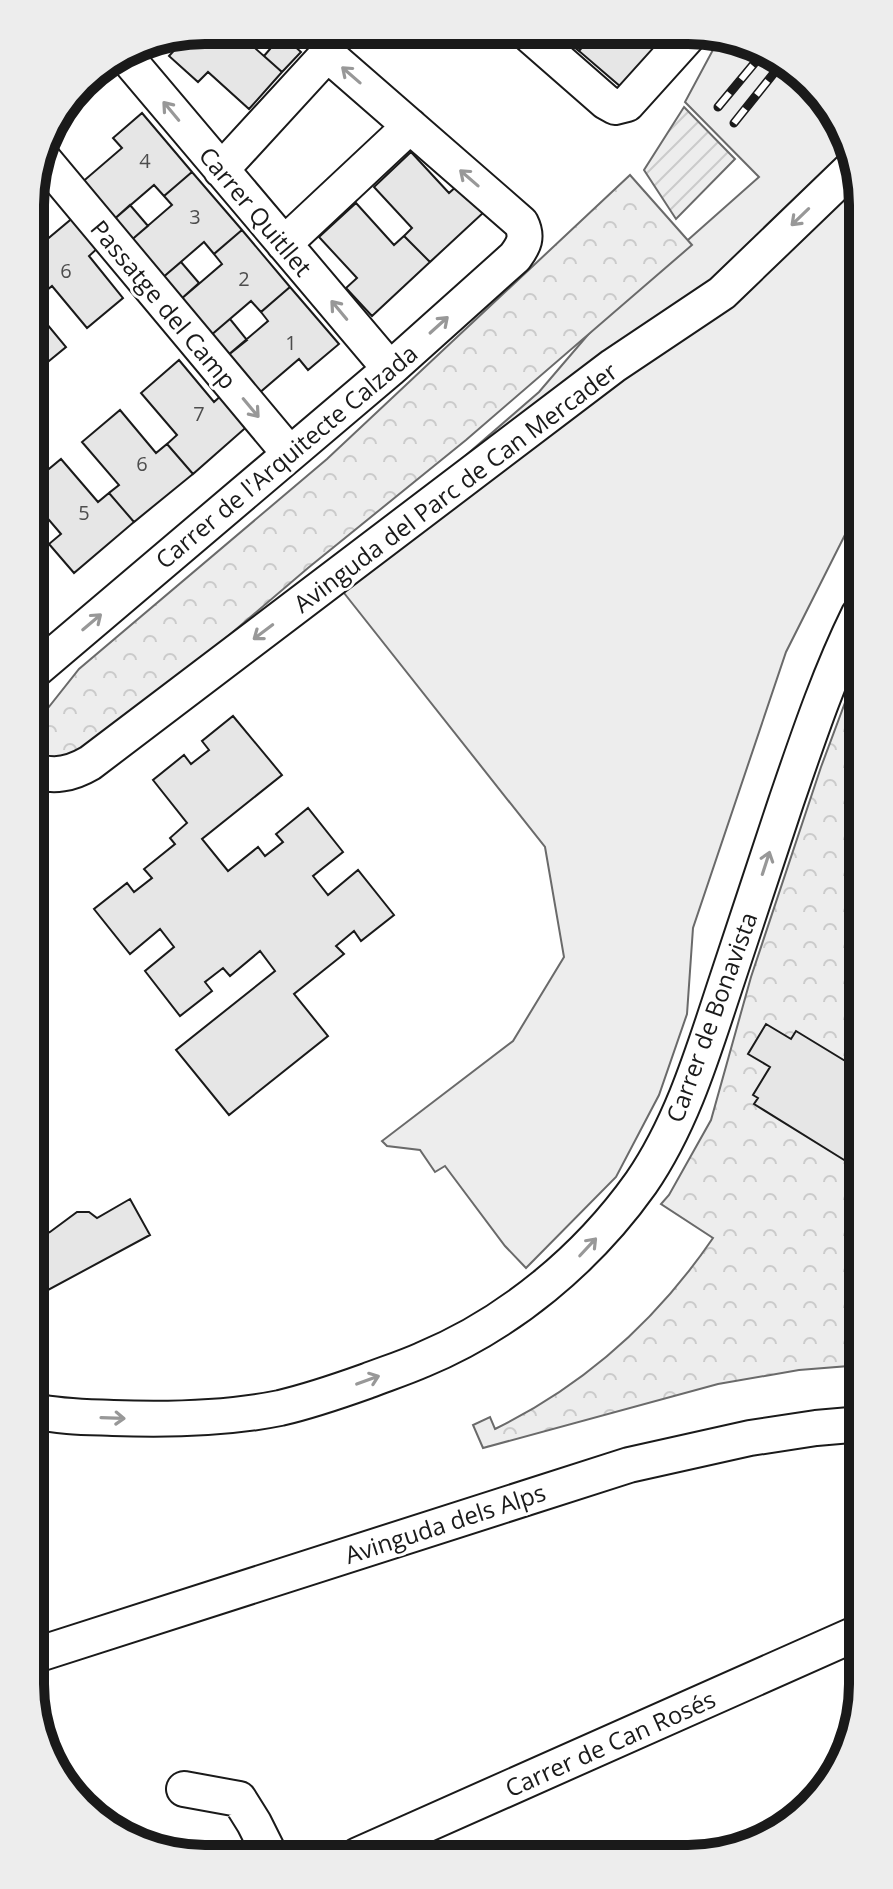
<svg xmlns="http://www.w3.org/2000/svg" width="893" height="1889" viewBox="0 0 893 1889" font-family="'Open Sans',sans-serif">
<style>
.grass{fill:#ededed;stroke:#6a6a6a;stroke-width:2}
.park{fill:url(#park-crowns);stroke:#6a6a6a;stroke-width:2}
.garden{fill:url(#garden-furrows);stroke:#6a6a6a;stroke-width:2}
.building{fill:#e6e6e6;stroke:#1a1a1a;stroke-width:2}
.lines{fill:none;stroke-linecap:round;stroke-linejoin:round}
.minor-casing{stroke:#1a1a1a;stroke-width:38}
.minor{stroke:#fff;stroke-width:34}
.rail-casing{stroke:#1a1a1a;stroke-width:9}
.rail{stroke:#fff;stroke-width:6;stroke-dasharray:18;stroke-linecap:butt}
.oneway{stroke:#989898}
.labels{text-anchor:middle;dominant-baseline:central;stroke-width:6;stroke-linejoin:round;paint-order:stroke}
.number-label{font-size:20px;fill:#4d4d4d}
.street-label{font-size:24px;fill:#1a1a1a;stroke:#fff}
.rim{fill:none;stroke:#1a1a1a;stroke-width:10}
</style>
<defs>
<pattern id="park-crowns" width="20" height="18" patternUnits="userSpaceOnUse" patternTransform="scale(2)"><rect width="20" height="18" fill="#ededed"/><path d="M2 6a3 3 0 1 1 6 0M12 15a3 3 0 1 1 6 0" fill="none" stroke="#cbcbcb"/></pattern>
<pattern id="garden-furrows" width="10" height="10" patternUnits="userSpaceOnUse" patternTransform="scale(2)"><rect width="10" height="10" fill="#ededed"/><path d="M-1 1l2-2M0 10L10 0M9 11l2-2" fill="none" stroke="#cbcbcb"/></pattern>
</defs>
<rect width="100%" height="100%" fill="#fff"/>
<path class="grass" d="M 722,33 L 804,74 L 857,159 L 858,509 L 786,652 L 693,928 L 687,1014 L 659,1095 L 616,1177 L 526,1268 L 505,1246 L 445,1166 L 435,1172 L 420,1150 L 387,1146 L 382,1141 L 513,1041 L 564,957 L 545,847 L 329,574 L 539,392 L 610,309 L 759,177 L 685,102 Z"/>
<path class="park" d="M 630,175 L 692,245 L 466,440 L 308,568 L 107,739 L 68,763 L 33,758 L 33,727 L 79,669 L 327,459 Z
M 859,665 L 861,1365 L 799,1370 L 718,1384 L 483,1448 L 473,1425 L 490,1417 L 495,1429 C 585,1385 657,1320 713,1238 L 661,1204 L 669,1195 L 711,1120 L 751,977 L 821,767 Z"/>
<path class="garden" d="M 684,107 L 735,159 L 676,219 L 644,170 Z"/>
<path class="building" d="M 205,30 L 242,30 L 239,34 L 282,72 L 249,109 L 208,72 L 198,82 L 169,56 L 190,33 Z
M 276,30 L 306,31 L 293,45 Z
M 556,32 L 595,32 L 579,51 Z
M 595,32 L 667,33 L 621,87 L 579,51 Z
M 282,35 L 301,52 L 282,72 L 264,56 Z
M 142,113 L 192,172 L 164,196 L 154,185 L 112,221 L 80,184 L 122,148 L 113,138 Z
M 411,152 L 449,193 L 458,185 L 484,212 L 430,262 L 404,236 L 412,228 L 374,187 Z
M 192,172 L 242,230 L 214,254 L 204,242 L 161,279 L 129,242 L 172,205 L 164,196 Z
M 356,203 L 394,245 L 404,236 L 430,262 L 372,316 L 346,288 L 357,278 L 319,237 Z
M 130,205 L 148,226 L 129,242 L 112,221 Z
M 75,216 L 100,246 L 89,256 L 123,298 L 87,328 L 52,286 L 41,295 L 32,284 L 32,252 Z
M 242,230 L 290,287 L 261,312 L 251,301 L 210,336 L 180,300 L 222,264 L 214,254 Z
M 181,262 L 199,283 L 180,300 L 161,279 Z
M 290,287 L 339,344 L 308,370 L 299,359 L 258,394 L 227,356 L 268,321 L 261,312 Z
M 32,306 L 66,347 L 32,375 Z
M 230,319 L 247,340 L 227,356 L 210,336 Z
M 179,360 L 214,402 L 224,393 L 251,423 L 193,474 L 167,444 L 177,435 L 141,393 Z
M 120,410 L 156,453 L 167,444 L 193,474 L 134,522 L 109,493 L 119,485 L 82,442 Z
M 61,459 L 98,502 L 109,493 L 134,522 L 74,573 L 49,544 L 61,534 L 32,500 L 32,483 Z
M 233,716 L 282,775 L 202,839 L 228,871 L 258,847 L 265,856 L 283,842 L 276,834 L 308,808 L 343,852 L 313,876 L 328,895 L 358,870 L 394,915 L 361,941 L 354,931 L 336,946 L 344,954 L 294,994 L 328,1036 L 229,1115 L 176,1050 L 275,971 L 260,951 L 230,976 L 223,968 L 205,982 L 212,991 L 180,1016 L 145,971 L 174,947 L 160,929 L 130,954 L 94,909 L 127,883 L 134,892 L 152,878 L 144,869 L 175,844 L 170,838 L 187,823 L 153,780 L 184,755 L 191,764 L 209,750 L 202,741 Z
M 766,1024 L 791,1039 L 796,1031 L 860,1070 L 861,1162 L 853,1157 L 849,1163 L 754,1104 L 758,1098 L 753,1095 L 770,1067 L 748,1054 Z
M 130,1199 L 150,1235 L 35,1297 L 35,1240 L 50,1232 L 77,1212 L 89,1212 L 97,1218 Z"/>
<g class="lines">
<defs>
<path id="minor" d="M 526,32 L 606,102 L 615,107 L 627,104 L 691,33
M 123,53 L 390,369
M 40,155 L 289,453
M 284,244 L 410,126
M 33,672 L 390,369 L 515,257 C 524,245 528,237 521,223 L 334,60 L 328,58 L 322,60 L 221,170
M 33,769 C 52,779 73,773 90,763 L 613,366 L 722,293 L 857,163
M 35,1411 C 60,1417 87,1417 113,1418 C 168,1420 226,1419 280,1408 C 310,1401 339,1391 367,1381 C 385,1374 404,1368 422,1360 C 509,1324 587,1259 641,1183 C 683,1122 704,1049 727,980 C 747,921 766,861 786,802 C 808,738 829,675 859,614
M 36,1655 L 629,1465 L 750,1438 L 816,1428 L 862,1424
M 184,1789 L 239,1799 L 254,1823 L 270,1855
M 358,1855 L 862,1631"/>
</defs>
<use href="#minor" class="minor-casing"/>
<use href="#minor" class="minor"/>
<defs>
<path id="rail" d="M 718,107 L 763,53
M 734,123 L 782,63"/>
</defs>
<use href="#rail" class="rail-casing"/>
<use href="#rail" class="rail"/>
</g>
<defs><path id="oneway-shaft" d="M-6 0H5M1.5-3L5.5 0L1.5 3" fill="none" stroke-width="1.6" stroke-linecap="round" stroke-linejoin="round" transform="scale(2)"/></defs>
<g class="oneway">
<use href="#oneway-shaft" transform="translate(351 75) rotate(-139)"/>
<use href="#oneway-shaft" transform="translate(171 111) rotate(-130)"/>
<use href="#oneway-shaft" transform="translate(469 178) rotate(-139)"/>
<use href="#oneway-shaft" transform="translate(800 217) rotate(136)"/>
<use href="#oneway-shaft" transform="translate(339 310) rotate(-130)"/>
<use href="#oneway-shaft" transform="translate(439 325) rotate(-42)"/>
<use href="#oneway-shaft" transform="translate(251 408) rotate(50)"/>
<use href="#oneway-shaft" transform="translate(92 622) rotate(-40)"/>
<use href="#oneway-shaft" transform="translate(263 632) rotate(143)"/>
<use href="#oneway-shaft" transform="translate(766 863) rotate(-72)"/>
<use href="#oneway-shaft" transform="translate(588 1247) rotate(-47)"/>
<use href="#oneway-shaft" transform="translate(368 1380) rotate(-20)"/>
<use href="#oneway-shaft" transform="translate(113 1418) rotate(2)"/>
</g>
<g class="labels">
<g class="number-label">
<text x="145" y="160">4</text>
<text x="195" y="216">3</text>
<text x="66" y="270">6</text>
<text x="244" y="278">2</text>
<text x="291" y="342">1</text>
<text x="199" y="413">7</text>
<text x="142" y="463">6</text>
<text x="84" y="512">5</text>
</g>
<g class="street-label">
<text transform="translate(256 211) rotate(50)">Carrer Quitllet</text>
<text transform="translate(164 304) rotate(50)">Passatge del Camp</text>
<text transform="translate(286 456) rotate(-40)">Carrer de l'Arquitecte Calzada</text>
<text transform="translate(455 487) rotate(-37)">Avinguda del Parc de Can Mercader</text>
<text transform="translate(711 1017) rotate(-70)">Carrer de Bonavista</text>
<text transform="translate(445 1523) rotate(-18)">Avinguda dels Alps</text>
<text transform="translate(610 1743) rotate(-24)">Carrer de Can Rosés</text>
</g>
</g>
<path d="M0 0H893V1889H0ZM205 44H688A161 161 0 0 1 849 205V1684A161 161 0 0 1 688 1845H205A161 161 0 0 1 44 1684V205A161 161 0 0 1 205 44Z" fill="#ededed" fill-rule="evenodd"/>
<path class="rim" d="M205 44H688A161 161 0 0 1 849 205V1684A161 161 0 0 1 688 1845H205A161 161 0 0 1 44 1684V205A161 161 0 0 1 205 44Z"/>
</svg>
